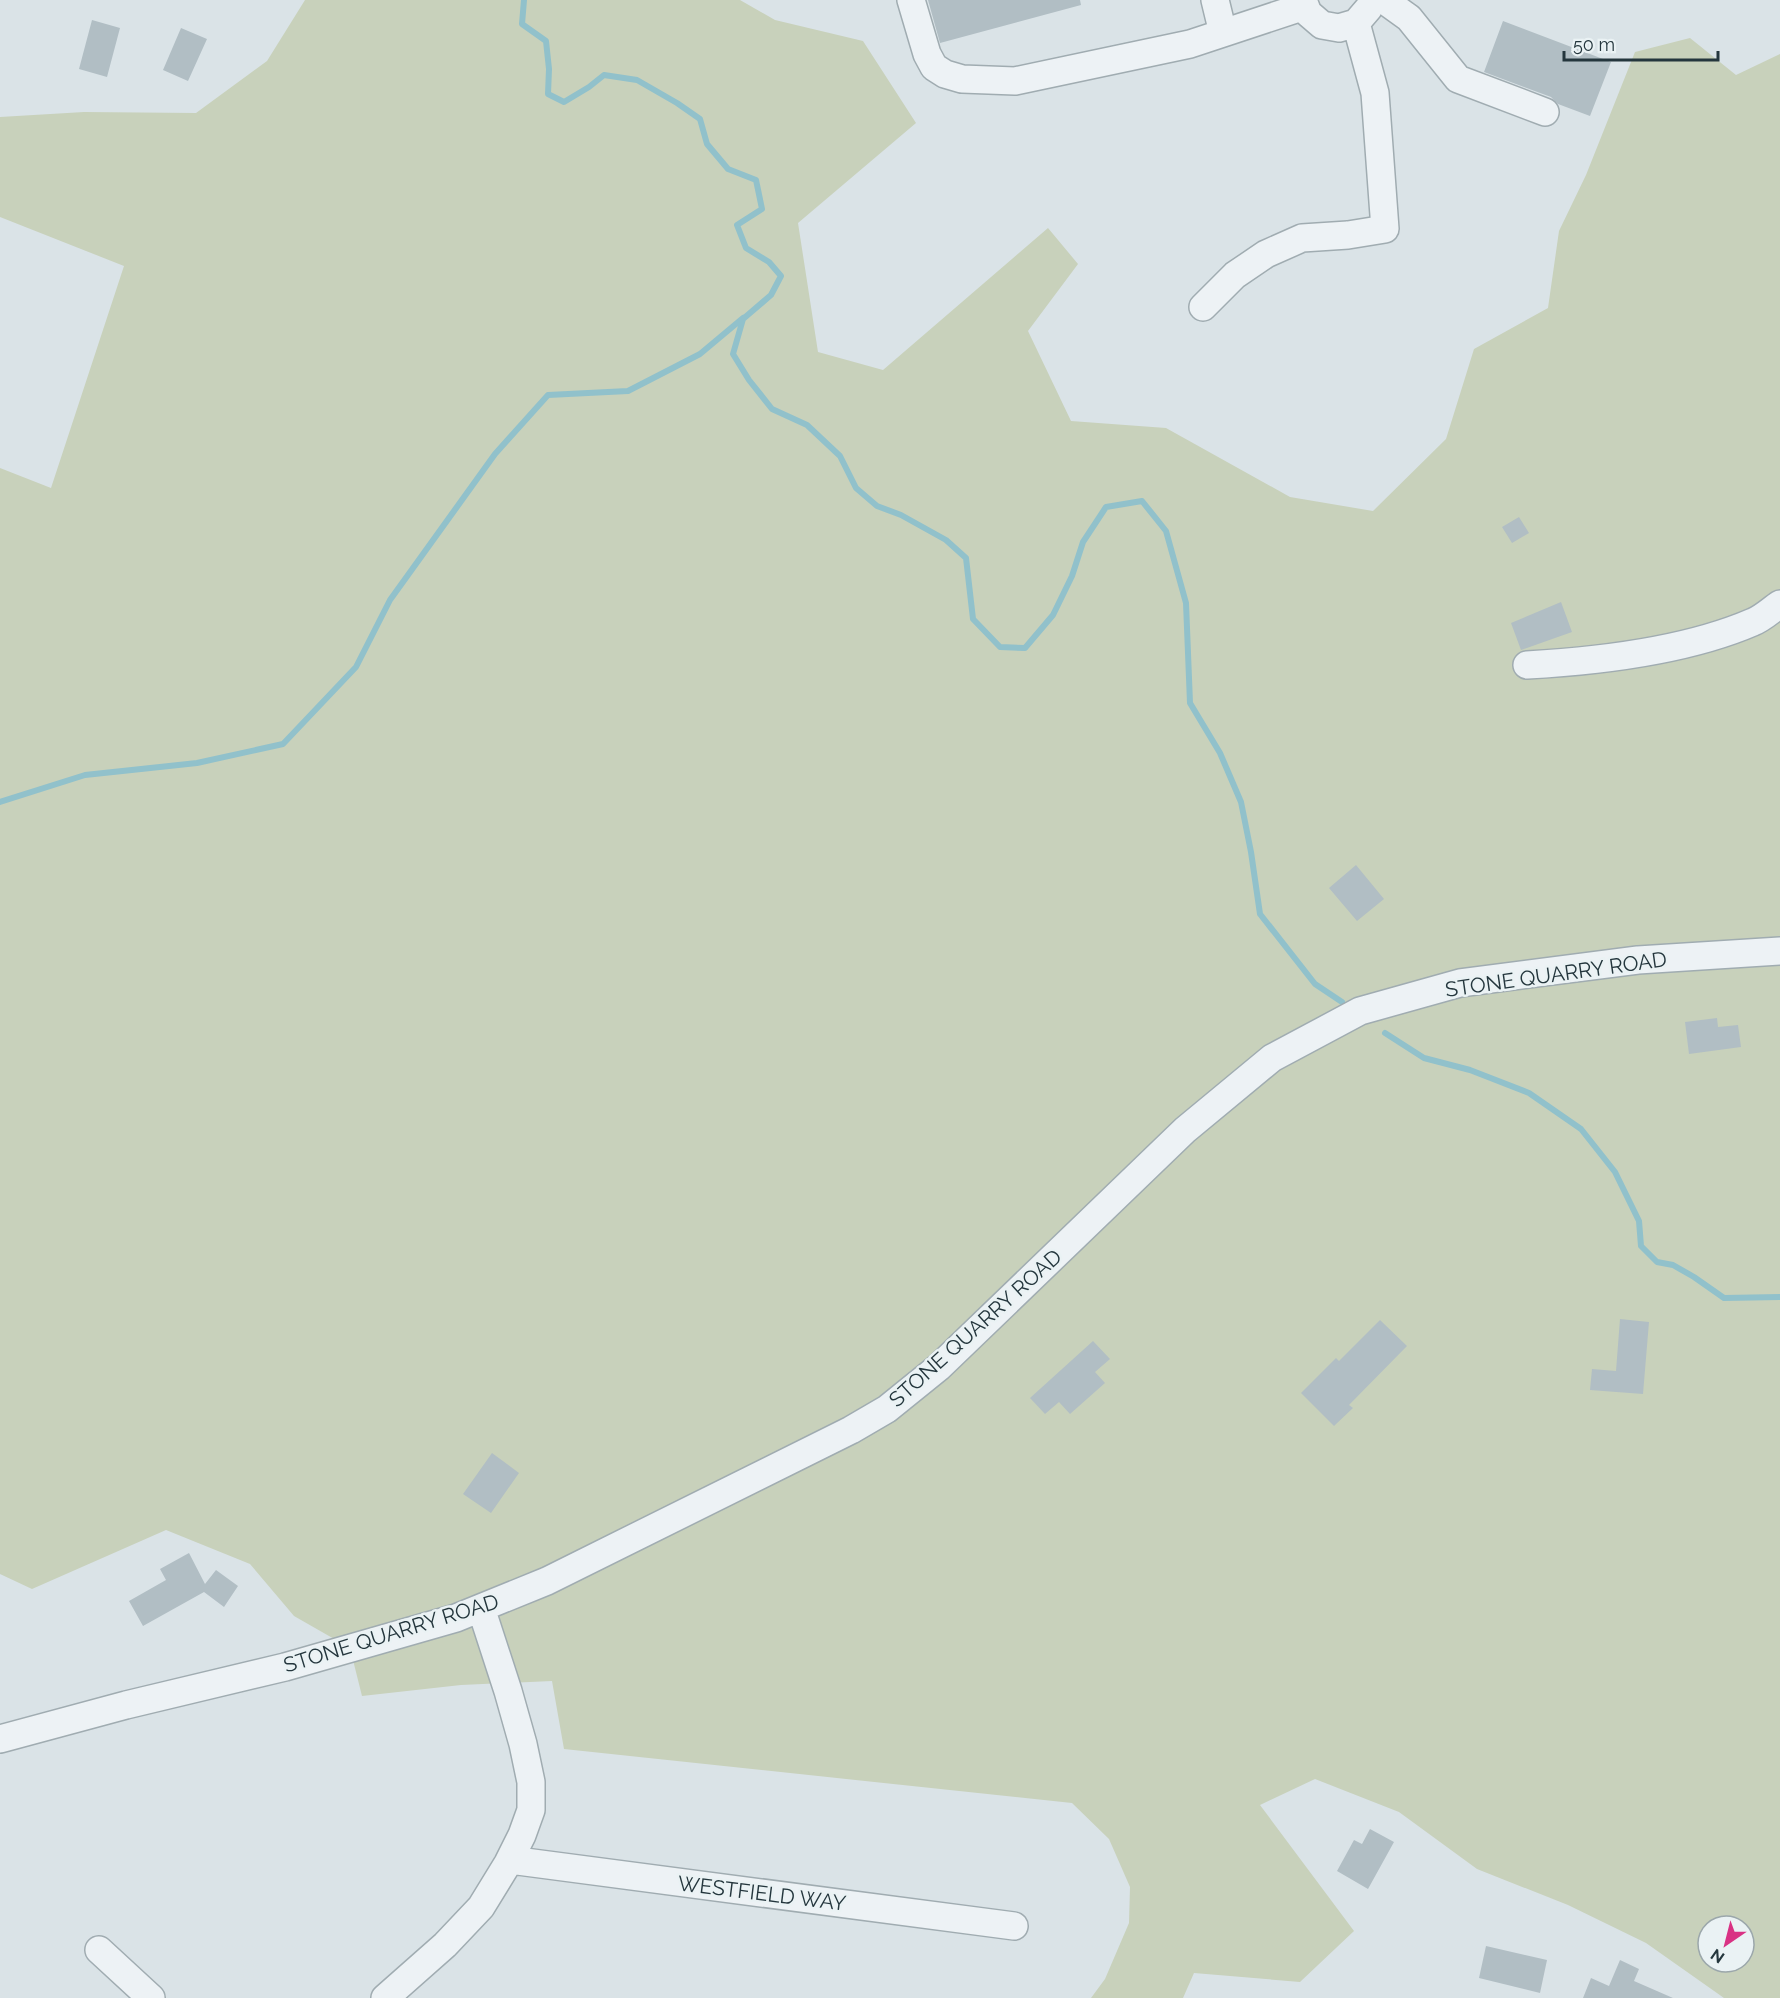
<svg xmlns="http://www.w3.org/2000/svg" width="1780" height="1998" viewBox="0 0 1780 1998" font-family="Raleway,sans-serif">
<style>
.green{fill:#c8d1bb;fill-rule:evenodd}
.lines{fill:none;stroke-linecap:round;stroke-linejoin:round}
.stream{stroke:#91c1cb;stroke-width:6}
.building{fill:#b1bec4}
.minor-casing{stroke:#a0acb1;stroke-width:30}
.minor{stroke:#edf2f5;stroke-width:27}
.labels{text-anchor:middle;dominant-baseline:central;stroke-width:5;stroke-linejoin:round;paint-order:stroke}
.street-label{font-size:21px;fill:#24363d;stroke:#eaf2f4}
</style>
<rect width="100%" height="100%" fill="#dae3e7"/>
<path class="green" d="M 305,0 L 740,0 L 775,20 L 863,41 L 916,123 L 798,223 L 818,352 L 883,370 L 1048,228 L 1078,264 L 1028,331 L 1071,421 L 1166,428 L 1290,497 L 1373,511 L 1446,439 L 1474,349 L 1548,308 L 1559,231 L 1586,175 L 1635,52 L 1690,38 L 1736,75 L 1780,54 L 1780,1998 L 1724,1998 L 1646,1943 L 1568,1905 L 1477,1869 L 1399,1812 L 1315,1779 L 1260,1805 L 1354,1931 L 1300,1982 L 1194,1973 L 1183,1998 L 1091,1998 L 1105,1979 L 1129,1923 L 1130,1887 L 1109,1839 L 1072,1803 L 564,1749 L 552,1681 L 461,1685 L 362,1696 L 350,1648 L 294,1616 L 250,1564 L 166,1530 L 32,1589 L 0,1574 L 0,468 L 51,488 L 124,266 L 0,217 L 0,117 L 84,112 L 196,113 L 267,61 ZM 1708,1926 L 1744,1926 L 1744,1962 L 1708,1962 Z"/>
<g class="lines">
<path class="stream" d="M 524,0 L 522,24 L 546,41 L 549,69 L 548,94 L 564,102 L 589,87 L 604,75 L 637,80 L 677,103 L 700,119 L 707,144 L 728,169 L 756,180 L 762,209 L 737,225 L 746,248 L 769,262 L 781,276 L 771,295 L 743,319 L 733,354 L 749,380 L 772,409 L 807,425 L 840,456 L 856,488 L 877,506 L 901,515 L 946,540 L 966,558 L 973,619 L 1000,647 L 1025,648 L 1053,615 L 1072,576 L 1083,542 L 1106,507 L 1142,501 L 1166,531 L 1186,603 L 1190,703 L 1220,753 L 1241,802 L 1251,852 L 1260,914 L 1315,984 L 1342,1002
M 0,802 L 85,775 L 197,763 L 283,744 L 356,667 L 390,600 L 495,454 L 548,395 L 628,391 L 700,354 L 743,318
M 1385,1033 L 1424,1058 L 1470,1070 L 1529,1093 L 1581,1129 L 1615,1172 L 1639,1221 L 1641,1246 L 1657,1262 L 1673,1265 L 1694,1277 L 1724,1298 L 1780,1297"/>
</g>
<path class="building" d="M 928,0 L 1080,0 L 1081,5 L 940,43 Z
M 92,20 L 120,28 L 107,77 L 79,69 Z
M 1503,21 L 1611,62 L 1590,116 L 1558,104 L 1551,97 L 1484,72 Z
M 181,28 L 207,39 L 188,81 L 163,70 Z
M 1519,517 L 1529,533 L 1512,543 L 1502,527 Z
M 1561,602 L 1572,632 L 1521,650 L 1511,623 Z
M 1356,865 L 1384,899 L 1357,921 L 1329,888 Z
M 1717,1018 L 1718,1027 L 1738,1025 L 1741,1047 L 1689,1054 L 1685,1022 Z
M 1620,1319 L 1649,1322 L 1643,1394 L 1590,1390 L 1592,1369 L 1616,1371 Z
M 1380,1320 L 1407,1346 L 1349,1405 L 1353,1408 L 1334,1426 L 1301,1393 L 1336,1358 L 1339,1361 Z
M 1093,1341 L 1110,1359 L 1095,1372 L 1105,1383 L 1070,1414 L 1059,1402 L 1045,1414 L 1030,1398 Z
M 492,1453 L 519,1473 L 491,1513 L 463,1494 Z
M 189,1553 L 205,1584 L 216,1570 L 238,1586 L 224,1607 L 204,1592 L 143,1626 L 129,1601 L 166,1580 L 160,1569 Z
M 1370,1829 L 1394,1842 L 1368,1889 L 1337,1871 L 1354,1840 L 1362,1844 Z
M 1486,1946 L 1547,1960 L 1540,1993 L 1479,1978 Z
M 1620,1960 L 1639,1969 L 1634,1981 L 1673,1998 L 1583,1998 L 1591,1978 L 1609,1986 Z"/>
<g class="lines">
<defs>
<path id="minor" d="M 911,0 L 927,54 L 934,67 L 945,74 L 962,79 L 1015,81 L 1190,44 L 1305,6
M 1215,0 L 1223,33
M 1303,0 L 1308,13 L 1322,25 L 1339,28 L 1356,23 L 1368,9
M 1384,0 L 1409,18 L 1458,79 L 1545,112
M 1203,307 L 1235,275 L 1266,254 L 1302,238 L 1348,235 L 1385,229 L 1375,93 L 1356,23
M 1527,665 C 1599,661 1686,651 1753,622 C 1763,618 1771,610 1780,604
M 0,1739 L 126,1705 L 285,1667 L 456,1618 L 547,1581 L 851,1430 L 887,1409 L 939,1367 L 1185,1130 L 1272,1058 L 1360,1011 L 1460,983 L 1638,960 L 1780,951
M 510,1860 L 1014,1926
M 99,1950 L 151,1998
M 385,1998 L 445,1945 L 481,1907 L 508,1863 L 522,1835 L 531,1810 L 531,1782 L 523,1744 L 508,1691 L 481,1608"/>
</defs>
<use href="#minor" class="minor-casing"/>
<use href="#minor" class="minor"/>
</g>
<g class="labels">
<g class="street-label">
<text transform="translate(1556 974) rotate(-8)">STONE QUARRY ROAD</text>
<text transform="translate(975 1328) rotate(-42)">STONE QUARRY ROAD</text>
<text transform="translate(391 1633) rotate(-17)">STONE QUARRY ROAD</text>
<text transform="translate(762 1893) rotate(7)">WESTFIELD WAY</text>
</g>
</g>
<g transform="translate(1726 1944) rotate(215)"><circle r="28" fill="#eaf2f4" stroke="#9ba7ab" stroke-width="1.5"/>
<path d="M0-4.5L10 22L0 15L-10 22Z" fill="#d93284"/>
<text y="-9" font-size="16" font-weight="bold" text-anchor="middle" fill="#24363d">N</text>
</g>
<path d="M1564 51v9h154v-9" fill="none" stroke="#24363d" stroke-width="3"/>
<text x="1573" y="51" font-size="18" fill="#24363d" stroke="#eaf2f4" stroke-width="4.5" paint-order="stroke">50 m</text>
</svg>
